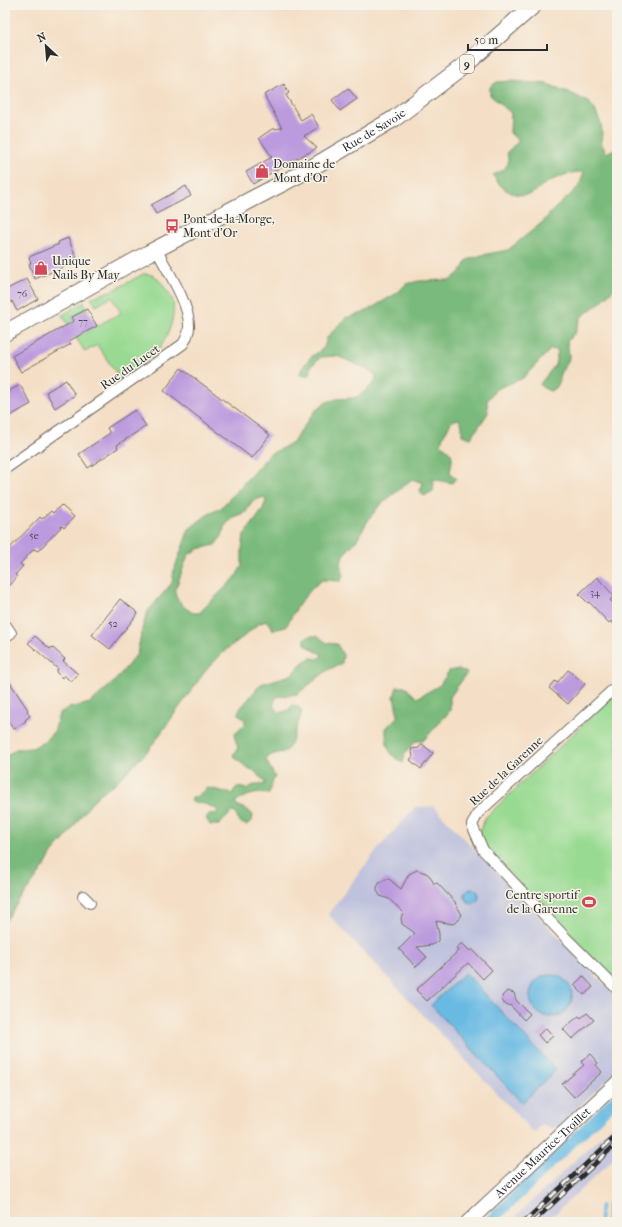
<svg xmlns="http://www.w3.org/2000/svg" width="622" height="1227" viewBox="0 0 622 1227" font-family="'IM FELL French Canon',serif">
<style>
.industrial{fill:#bfc2dd}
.green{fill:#98da91;stroke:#62825e}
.forest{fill:#7aba7b;stroke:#527253;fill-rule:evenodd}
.water{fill:#67bae3;stroke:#497287}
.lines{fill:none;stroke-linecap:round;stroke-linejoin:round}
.stream{stroke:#67bae3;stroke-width:3}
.canal{stroke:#67bae3;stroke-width:11}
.building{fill:#bb9ade}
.street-casing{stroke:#716a61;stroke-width:12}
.secondary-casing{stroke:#716a61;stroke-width:16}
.primary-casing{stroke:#716a61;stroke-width:18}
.street{stroke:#fff;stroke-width:10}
.secondary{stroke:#fff;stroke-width:14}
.primary{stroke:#fff;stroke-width:16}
.rail-casing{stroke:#2b2b2b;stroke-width:4.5}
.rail{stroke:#f7f3e8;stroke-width:3;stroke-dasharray:9;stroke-linecap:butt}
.labels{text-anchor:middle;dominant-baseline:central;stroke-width:3;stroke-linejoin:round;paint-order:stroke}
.number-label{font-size:10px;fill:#4f4758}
.shield{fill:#f7f3e8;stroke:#686764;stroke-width:1}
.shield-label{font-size:11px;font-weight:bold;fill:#2b2b2b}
.street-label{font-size:12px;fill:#2b2b2b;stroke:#f7f3e8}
.poi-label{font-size:12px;fill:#2b2b2b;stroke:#f7f3e8;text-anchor:start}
</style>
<rect width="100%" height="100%" fill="#f7f3e8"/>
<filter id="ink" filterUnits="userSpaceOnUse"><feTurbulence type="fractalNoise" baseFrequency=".025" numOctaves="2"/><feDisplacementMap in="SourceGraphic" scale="8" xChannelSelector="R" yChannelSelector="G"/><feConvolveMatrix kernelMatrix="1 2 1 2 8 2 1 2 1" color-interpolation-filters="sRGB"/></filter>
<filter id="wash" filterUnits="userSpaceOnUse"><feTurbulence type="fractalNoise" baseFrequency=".012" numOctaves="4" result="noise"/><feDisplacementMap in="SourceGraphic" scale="16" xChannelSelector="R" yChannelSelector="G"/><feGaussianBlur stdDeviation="0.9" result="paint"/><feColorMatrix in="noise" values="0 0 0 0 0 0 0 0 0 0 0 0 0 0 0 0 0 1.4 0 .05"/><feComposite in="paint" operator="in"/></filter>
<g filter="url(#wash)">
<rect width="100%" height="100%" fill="#f4dfc6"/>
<path class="industrial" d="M 433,806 L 617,998 L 617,1070 L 559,1126 L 551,1129 L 542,1125 L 534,1133 L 328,914 L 372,856 L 415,807 Z
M 617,1121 L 617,1156 L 546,1222 L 510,1222 Z"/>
<path class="green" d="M 143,274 C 154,273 160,280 165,288 C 168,292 172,297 173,301 C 176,321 165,345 151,358 C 142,366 131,373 121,380 L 97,345 L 85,352 L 62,315 L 84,302 L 87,309 L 72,317 L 81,334 L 121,313 L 112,297 L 96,306 L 91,298 L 118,288 Z
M 617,692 L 617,983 L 484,848 L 479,833 L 485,818 Z
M 614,1198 L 617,1202 L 617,1222 L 606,1222 L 607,1203 Z"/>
<path class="forest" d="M 512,81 L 547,84 L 568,92 L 589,102 L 595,110 L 601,124 L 602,133 L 601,142 L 606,153 L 617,148 L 617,286 L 602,301 L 581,317 L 575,333 L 567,341 C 570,358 571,360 560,373 L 560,381 L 556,388 L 550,391 L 542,387 L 540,384 L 555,365 L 558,350 L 551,349 L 523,378 L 496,389 L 487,401 L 488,413 L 471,438 L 462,435 L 462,425 L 459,419 L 452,421 L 443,436 L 441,445 C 456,454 452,458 450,473 L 456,478 L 452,483 L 432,479 L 434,483 L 433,491 L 424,496 L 420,491 L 423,483 L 412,479 L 379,506 L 369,519 L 356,541 L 343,555 L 341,564 L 343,575 L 341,581 L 322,580 C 306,592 295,609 286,627 L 273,630 L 271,625 L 266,621 L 258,624 L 247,634 L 228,648 L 206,670 L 148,751 L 114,784 L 98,795 L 81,816 L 68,835 L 52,853 L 45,866 L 30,887 L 20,899 L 5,922 L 5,757 L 16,749 L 32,748 L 44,742 L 55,730 L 59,713 L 69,708 L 90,703 L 114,682 L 137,654 L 143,625 L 148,611 L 172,583 L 174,570 L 189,529 L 207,515 L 221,508 L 270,454 L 293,443 L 299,433 L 315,411 L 327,402 L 337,399 L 354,398 L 363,393 L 375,382 L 376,375 L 365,368 L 337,356 L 321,357 L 311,366 L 310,375 L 300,375 L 302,368 L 311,357 L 324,348 L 327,338 L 345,318 L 363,313 L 397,293 L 406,284 L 419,281 L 451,280 L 461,271 L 467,260 L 482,255 L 508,250 L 544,221 L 553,210 L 568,197 L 579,186 L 584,172 C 571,171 555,178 543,185 C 539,187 536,192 531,194 C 514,198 500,189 493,175 C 506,169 510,167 507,152 L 519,141 L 510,133 L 511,113 L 490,95 L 490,87 L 497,82 ZM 264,497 L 266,501 L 262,511 L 244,535 L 242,549 L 242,566 L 235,578 L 199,613 L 193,613 L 184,607 L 176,597 L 175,590 L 188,555 L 198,549 L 215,545 L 222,536 L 224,527 L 233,517 L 246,512 L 252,501 Z
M 311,636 L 318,636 L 327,643 L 337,644 L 343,655 L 342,663 L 328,670 L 297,694 L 276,697 L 273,706 L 280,713 L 288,710 L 293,705 L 298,706 L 302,712 L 291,744 L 286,751 L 271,755 L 266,760 L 275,777 C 272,782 271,788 269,794 C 257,791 245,796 235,802 L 238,806 L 248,810 L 253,815 L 252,821 L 246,825 C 240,823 237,820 236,813 L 232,812 L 219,825 L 210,825 L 206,818 L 209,814 L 218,813 L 217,809 C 212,808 209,805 204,804 C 199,803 196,803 191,801 L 193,797 L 196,797 L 207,788 C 216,789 224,792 233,794 L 234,790 L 237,787 L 248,789 C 253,783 259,786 265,784 L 264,781 L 253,770 L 245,767 L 233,755 L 238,748 L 234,735 L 245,724 L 245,720 L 238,714 L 239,710 L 261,684 L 291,675 L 303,662 L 311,658 L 319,659 L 322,654 L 315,651 L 305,644 L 305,638 Z
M 458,669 L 467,673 L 450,697 L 450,711 L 423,741 L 416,741 L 405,753 L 403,763 C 387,754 386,745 386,728 L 398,716 L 394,696 L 397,687 L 405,687 L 417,698 L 440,685 L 449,671 Z"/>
<path class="water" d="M465 896a7 7 0 1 1 14 0a7 7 0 1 1-14 0Z
M 465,973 L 556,1070 L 522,1103 L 431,1005 Z
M530 996a21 21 0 1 1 42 0a21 21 0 1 1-42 0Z"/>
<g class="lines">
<path class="stream" d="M 600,1222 L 601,1206"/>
<path class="canal" d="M 490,1222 L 617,1098"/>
</g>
<g id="blocks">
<path class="building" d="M 284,84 L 289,93 L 286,95 L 301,120 L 311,114 L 319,127 L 304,136 L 317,148 L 281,167 L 253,184 L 246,172 L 272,157 L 259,138 L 272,129 L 282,128 L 264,95 Z
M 348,88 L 357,99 L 340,111 L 332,100 Z
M 186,186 L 191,196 L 156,214 L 151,205 Z
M 68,238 L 78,261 L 35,279 L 29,264 L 31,263 L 29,257 L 59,244 L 58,242 Z
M 27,279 L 38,299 L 17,311 L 12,301 L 5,305 L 5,290 Z
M 87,309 L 97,326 L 69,341 L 71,344 L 21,372 L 12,356 L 74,321 L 72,317 Z
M 181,368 L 270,435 L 252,458 L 164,391 Z
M 66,380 L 75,395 L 55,408 L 46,392 Z
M 20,385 L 31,404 L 10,416 L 5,406 L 5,393 Z
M 135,410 L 146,426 L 117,445 L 118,448 L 88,468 L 79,454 L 110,433 L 107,428 Z
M 61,505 L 74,517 L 64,528 L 62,526 L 38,551 L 34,549 L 29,554 L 20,564 L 23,566 L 15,575 L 17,577 L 5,591 L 5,553 L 40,517 L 42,519 L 51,511 L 53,513 Z
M 597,577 L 614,596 L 610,600 L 617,607 L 617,628 L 611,621 L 609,623 L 589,602 L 588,603 L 579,594 Z
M 120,599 L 138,613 L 110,649 L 92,635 Z
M 35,636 L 50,649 L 52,647 L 65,659 L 63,661 L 78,674 L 71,682 L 64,675 L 62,678 L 56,672 L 58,669 L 28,643 Z
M 568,670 L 585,684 L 568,704 L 549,688 L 555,681 L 557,683 Z
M 5,675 L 28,710 L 27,711 L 30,716 L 25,720 L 26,721 L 13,729 L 5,716 Z
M 422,744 L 433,753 L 421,769 L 410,760 L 413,756 L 411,749 L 419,748 Z
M 417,870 L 426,873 L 430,876 L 434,884 L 437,883 L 456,903 L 455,903 L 461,913 L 459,920 L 453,924 L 436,921 L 439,934 L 439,938 L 438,941 L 432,945 L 417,947 L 427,957 L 416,967 L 399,949 L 415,933 L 402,924 L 401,918 L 403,912 L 389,899 L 380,896 L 377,890 L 377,887 L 380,882 L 386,879 L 389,879 L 401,889 L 409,874 Z
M 462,943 L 470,951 L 472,949 L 492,970 L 483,979 L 468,963 L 427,1001 L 416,990 L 458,951 L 456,948 Z
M 583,976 L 593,987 L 584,995 L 574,985 Z
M 507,991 L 514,993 L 516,1000 L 530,1014 L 524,1020 L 511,1006 L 503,1003 L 502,996 Z
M 587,1013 L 594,1020 L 572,1039 L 563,1029 L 579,1016 L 581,1018 Z
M 546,1028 L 553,1036 L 545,1043 L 538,1035 Z
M 590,1054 L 598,1063 L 596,1065 L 602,1072 L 574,1097 L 562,1084 L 584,1065 L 581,1062 Z"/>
</g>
</g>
<g filter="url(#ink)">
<use href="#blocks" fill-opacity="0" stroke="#716a61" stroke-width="1"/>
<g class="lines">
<defs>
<path id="street" d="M 5,469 L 183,344 C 186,339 189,334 189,327 C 190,304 167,270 156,249
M 5,624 L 11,633 L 5,637
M 617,686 L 478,813 L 472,825 L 483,850 L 566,938 L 617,989
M 83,896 L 90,903"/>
<g id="secondary">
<path id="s1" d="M 468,1222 L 617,1083"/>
</g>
<g id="primary">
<path id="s2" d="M 5,333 L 149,253 L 306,171 L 395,118 L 465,65 L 534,5"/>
</g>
</defs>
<use href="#street" class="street-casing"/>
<use href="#secondary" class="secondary-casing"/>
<use href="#primary" class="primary-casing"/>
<use href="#street" class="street"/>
<use href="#secondary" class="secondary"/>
<use href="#primary" class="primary"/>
<defs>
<path id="rail" d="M 524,1222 L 617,1135
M 533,1222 L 617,1143"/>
</defs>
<use href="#rail" class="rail-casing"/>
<use href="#rail" class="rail"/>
</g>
</g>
<defs>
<symbol id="shop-bare" viewBox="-9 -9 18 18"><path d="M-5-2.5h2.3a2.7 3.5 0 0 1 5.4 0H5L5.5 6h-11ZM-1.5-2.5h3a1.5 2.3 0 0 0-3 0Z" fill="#d1495b" stroke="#f7f3e8" stroke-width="2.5" paint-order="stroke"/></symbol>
<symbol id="bus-bare" viewBox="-9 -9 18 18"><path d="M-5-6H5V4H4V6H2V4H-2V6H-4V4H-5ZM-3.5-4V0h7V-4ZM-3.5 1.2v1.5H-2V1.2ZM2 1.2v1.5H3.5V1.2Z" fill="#d1495b" stroke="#f7f3e8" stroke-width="2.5" paint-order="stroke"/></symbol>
<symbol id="stadium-bare" viewBox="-9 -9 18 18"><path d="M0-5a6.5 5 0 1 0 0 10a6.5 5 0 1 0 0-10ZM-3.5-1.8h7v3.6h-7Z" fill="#d1495b" stroke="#f7f3e8" stroke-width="2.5" paint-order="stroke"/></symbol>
</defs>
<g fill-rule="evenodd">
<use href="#shop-bare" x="252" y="161" width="20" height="20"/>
<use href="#bus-bare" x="162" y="216" width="20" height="20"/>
<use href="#shop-bare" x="31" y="258" width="20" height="20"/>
<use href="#stadium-bare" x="579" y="892" width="20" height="20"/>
</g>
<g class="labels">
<g class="number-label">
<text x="22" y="294">76</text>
<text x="83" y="322">77</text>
<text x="34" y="536">5e</text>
<text x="595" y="593">34</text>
<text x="113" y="624">52</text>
</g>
<rect class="shield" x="460" y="55" width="14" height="18" rx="3"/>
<g class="shield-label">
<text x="467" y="64">9</text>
</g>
<g class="street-label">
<text stroke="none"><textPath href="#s2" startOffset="421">Rue de Savoie</textPath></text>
<text transform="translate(130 367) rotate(-35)">Rue du Lucet</text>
<text transform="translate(506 771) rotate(-43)">Rue de la Garenne</text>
<text stroke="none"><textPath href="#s1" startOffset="102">Avenue Maurice-Troillet</textPath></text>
</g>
<g class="poi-label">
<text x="273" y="164">Domaine de<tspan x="273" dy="14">Mont d'Or</tspan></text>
<text x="183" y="219">Pont-de-la-Morge,<tspan x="183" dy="14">Mont d'Or</tspan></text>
<text x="52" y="261">Unique<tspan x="52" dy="14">Nails By May</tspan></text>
<text x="578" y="895" text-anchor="end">Centre sportif<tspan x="578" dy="14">de la Garenne</tspan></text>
</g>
</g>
<rect width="622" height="1227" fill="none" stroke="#f7f3e8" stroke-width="20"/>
<g transform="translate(46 46) rotate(334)" stroke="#f7f3e8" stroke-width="3" paint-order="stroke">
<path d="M0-3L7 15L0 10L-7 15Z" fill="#2b2b2b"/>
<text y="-6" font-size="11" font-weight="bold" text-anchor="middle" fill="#2b2b2b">N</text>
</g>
<path d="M468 44v6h79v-6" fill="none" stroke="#2b2b2b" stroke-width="2"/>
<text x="474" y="44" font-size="12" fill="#2b2b2b" stroke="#f7f3e8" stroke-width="3" paint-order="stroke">50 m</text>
</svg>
